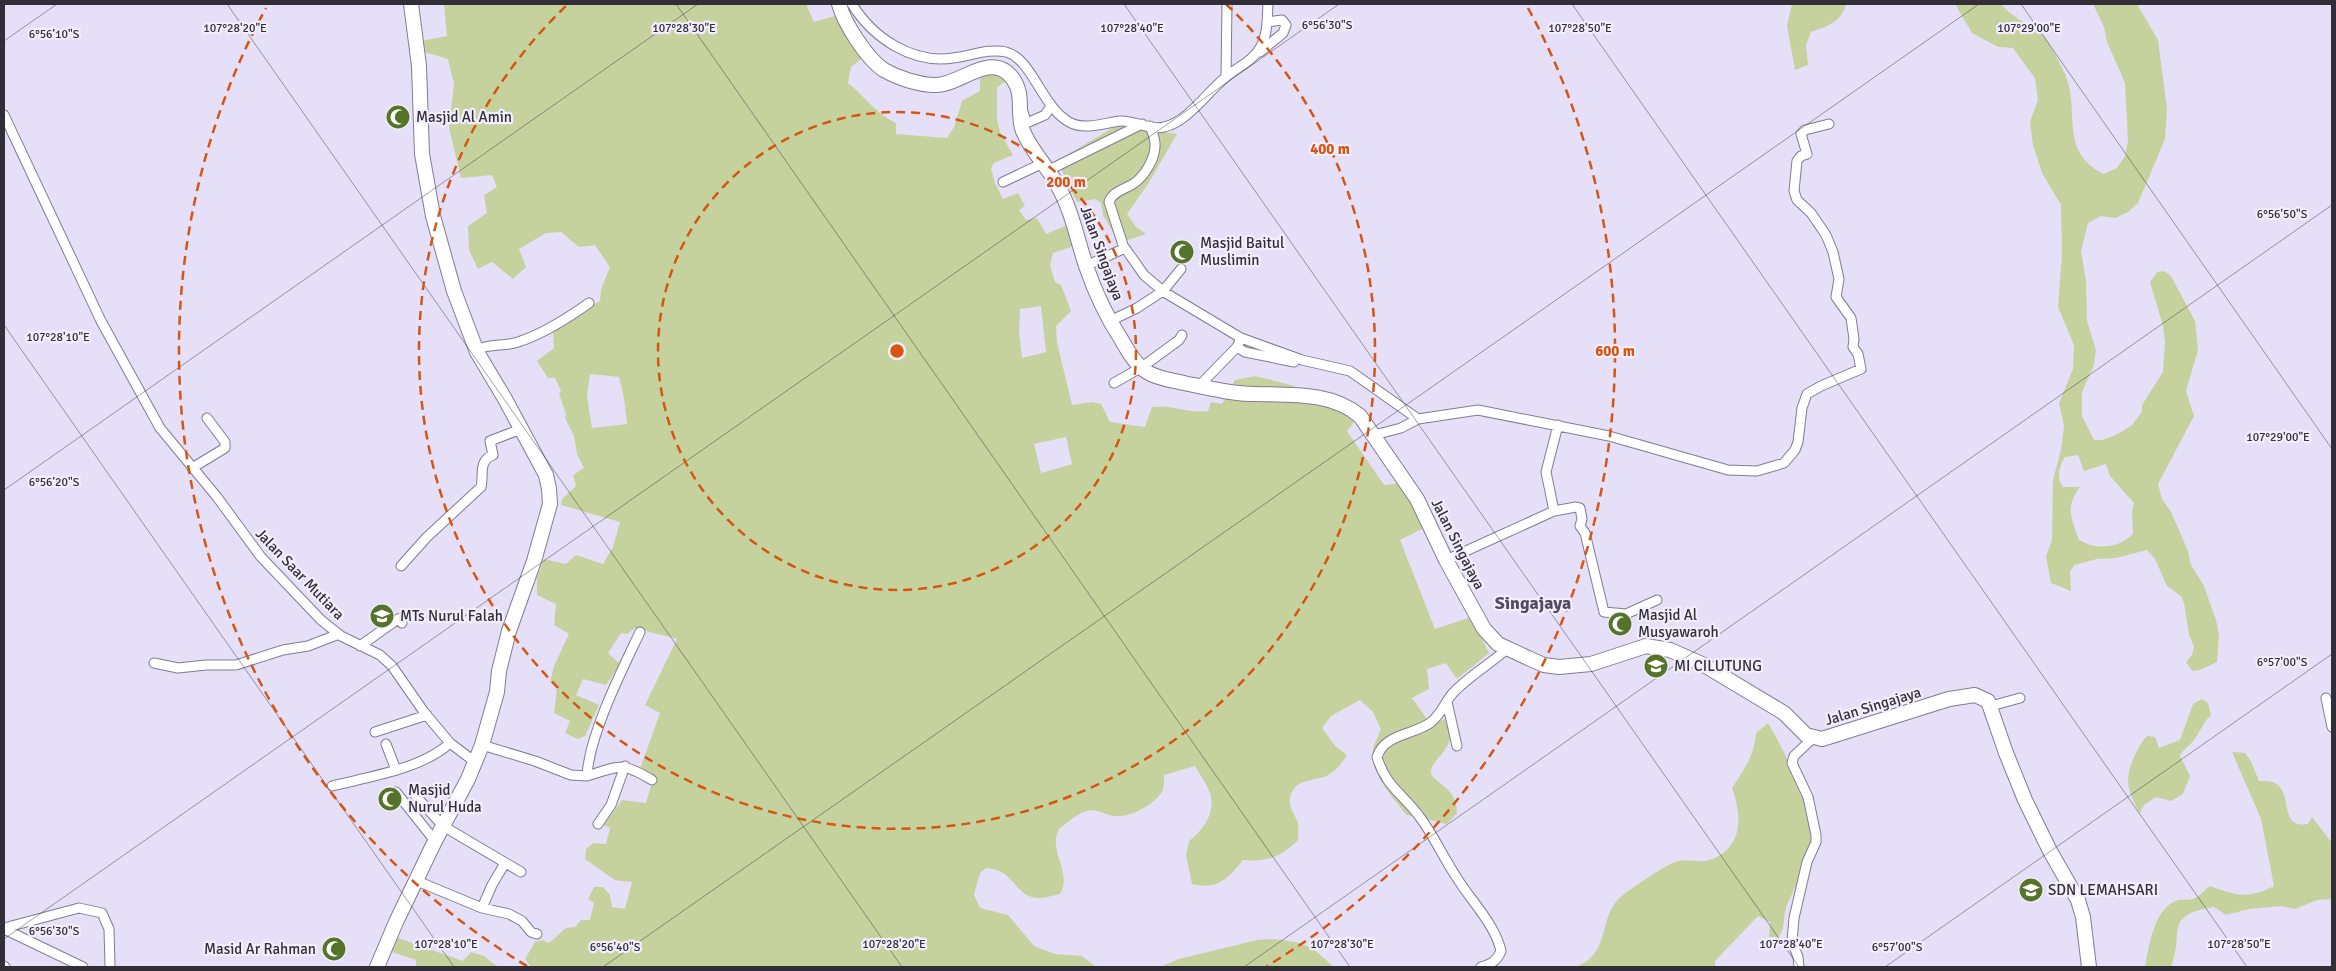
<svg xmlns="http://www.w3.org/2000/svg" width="2336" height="971" viewBox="0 0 2336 971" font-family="Signika,sans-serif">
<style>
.green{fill:#c6d29e;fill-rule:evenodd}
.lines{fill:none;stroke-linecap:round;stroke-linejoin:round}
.street-casing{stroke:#827b92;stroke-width:11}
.secondary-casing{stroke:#827b92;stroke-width:16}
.street{stroke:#fff;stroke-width:9}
.secondary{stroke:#fff;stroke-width:14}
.ticks{fill:none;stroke:#312e37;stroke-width:1;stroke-opacity:0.45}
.ring{fill:none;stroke:#d65510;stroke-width:2.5;stroke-dasharray:9 6}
.labels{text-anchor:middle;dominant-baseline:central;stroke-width:4.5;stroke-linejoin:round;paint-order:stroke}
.poi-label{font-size:15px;fill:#312e37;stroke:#f2eefd;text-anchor:start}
.street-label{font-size:15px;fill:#312e37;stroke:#f2eefd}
.quarter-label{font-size:18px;font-weight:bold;fill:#534c61;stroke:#f2eefd}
.ticks-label{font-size:12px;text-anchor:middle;fill:#312e37;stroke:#f2eefd;stroke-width:4.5;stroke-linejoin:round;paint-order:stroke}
.centre{fill:#d65510;stroke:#f2eefd;stroke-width:2.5}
.ring-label{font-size:15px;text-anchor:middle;font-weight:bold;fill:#d65510;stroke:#f2eefd;stroke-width:4.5;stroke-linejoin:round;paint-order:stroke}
</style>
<rect width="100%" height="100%" fill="#e6dff8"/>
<path class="green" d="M 444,4 L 806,4 L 814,22 L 838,15 L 865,56 L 851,67 L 848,83 C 864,96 878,115 896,123 L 896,134 L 947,138 L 954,127 L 962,101 L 980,91 L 980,79 L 992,72 L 1009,80 L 997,87 L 997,120 L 1000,132 L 1013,155 L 994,163 L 991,168 L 995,183 L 1003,199 L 1018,193 L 1025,206 L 1019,210 L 1026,220 L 1037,218 L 1046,234 L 1068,225 L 1074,246 L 1053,253 L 1050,265 L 1055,282 L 1061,285 L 1071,311 L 1056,326 L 1057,342 L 1072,405 L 1092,402 L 1101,404 L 1110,422 L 1145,427 L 1152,407 C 1173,404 1188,414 1208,411 L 1211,402 L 1222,404 L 1235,380 L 1255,376 L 1295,386 L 1300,401 C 1319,404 1341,406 1354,422 L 1347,431 L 1384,485 L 1400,483 L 1424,528 L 1400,540 L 1435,629 L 1471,617 L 1489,653 L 1457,679 L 1446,663 L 1427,669 L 1429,689 L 1412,698 L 1432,726 L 1446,718 C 1447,724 1450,732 1450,738 C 1448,752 1430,763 1431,772 C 1431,782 1457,786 1457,813 L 1447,824 L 1407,815 C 1393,798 1371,775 1373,751 C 1374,744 1378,736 1381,730 L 1373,712 L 1360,700 L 1331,716 L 1322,728 L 1335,746 L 1347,755 C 1342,763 1337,770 1328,775 C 1316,782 1294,777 1290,798 C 1288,808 1296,815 1298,824 C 1299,829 1298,835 1298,840 C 1281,857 1267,862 1243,860 C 1227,880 1217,890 1192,884 L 1186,855 L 1189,841 C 1202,831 1214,816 1211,798 C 1210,788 1200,775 1195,766 L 1164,775 C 1164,779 1164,786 1163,790 C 1155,805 1130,818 1114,816 C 1103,815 1098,807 1084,812 C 1075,815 1066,824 1059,829 C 1057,834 1055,839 1056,844 C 1057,861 1070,878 1060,894 C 1051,896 1040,900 1032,897 C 1015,893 1012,869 986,868 L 980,873 L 974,895 L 980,908 L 1008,915 L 1034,946 L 1055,954 L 1082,956 L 1096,967 L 531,967 L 525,959 L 535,942 L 543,940 L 549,943 L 566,928 L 575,927 L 581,920 L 590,920 L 594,903 L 588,899 L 594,887 L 603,887 L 610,895 L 612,907 L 625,909 L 632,882 L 615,880 L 585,859 L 586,849 L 593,843 L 606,844 L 610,828 L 604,825 L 622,800 L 646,803 L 654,776 L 640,769 L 660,713 L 645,705 L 677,639 L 635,628 L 627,634 L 621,633 L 608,653 L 620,664 L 606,685 L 583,679 L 576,695 L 599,705 L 585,736 L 578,739 L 565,733 L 570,721 L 554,713 L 557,688 L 550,682 L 554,666 L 569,634 L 554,625 L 556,604 L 537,595 L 537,578 L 544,559 L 566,564 L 576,555 L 603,564 L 613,547 L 620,522 L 561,505 L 562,499 L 576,486 L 573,475 L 584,468 L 577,454 L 574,436 L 565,418 L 566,414 L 559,394 L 561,391 L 555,378 L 548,378 L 537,361 L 554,348 L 553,328 L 600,301 L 601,289 L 610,267 L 595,245 L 579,247 L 561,232 L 546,233 L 519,249 L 526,267 L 513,279 L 492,262 L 478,269 L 469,250 L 468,226 L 487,213 L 484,195 L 497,187 L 492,175 L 461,178 L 449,128 L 454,84 L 448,59 L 424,52 L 421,41 L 447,36 ZM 1041,306 L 1046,352 L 1022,358 L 1019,332 L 1020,309 ZM 590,374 L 619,377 L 624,398 L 627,424 L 592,428 L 587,396 ZM 1066,437 L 1072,464 L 1041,473 L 1034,444 Z
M 1792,4 L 1846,4 C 1841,23 1827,26 1811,32 L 1806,45 L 1808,65 L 1795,70 L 1787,26 Z
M 1955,4 L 2001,4 C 2015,20 2025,21 2041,33 C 2048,39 2060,63 2064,72 C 2082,110 2057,149 2103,174 L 2117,168 L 2125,156 L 2128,141 L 2125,83 L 2107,42 L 2104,27 L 2093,4 L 2137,4 L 2158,40 L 2167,109 L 2165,139 L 2138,203 L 2128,212 L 2115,218 L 2101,216 L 2088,223 L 2081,251 L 2086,281 L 2087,321 L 2096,350 L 2094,365 L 2082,392 L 2082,416 L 2094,440 L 2102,440 L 2118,434 L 2132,425 L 2142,412 L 2142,405 L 2163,372 L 2165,342 L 2163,326 L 2150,282 L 2157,272 L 2164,271 L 2171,276 L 2195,321 L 2198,350 L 2186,391 L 2194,416 L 2158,484 L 2162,499 L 2171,512 L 2188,551 L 2191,565 L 2204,586 L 2216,620 L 2219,635 L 2217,662 L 2200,670 L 2192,671 L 2186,662 L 2192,655 L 2194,646 L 2189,635 L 2184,603 L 2181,596 L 2167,586 L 2155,559 L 2147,550 L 2116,558 L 2097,559 L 2074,565 L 2070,572 L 2071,591 L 2051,583 L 2046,556 L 2052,540 L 2053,480 L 2061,450 L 2064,426 L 2059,403 L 2073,369 L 2074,345 L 2058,307 L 2062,254 L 2061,205 L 2042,173 L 2033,145 L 2030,122 L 2038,100 L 2035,78 L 2013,48 L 1998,47 L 1972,33 ZM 2078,455 L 2084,471 L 2106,464 L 2110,476 L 2134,503 L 2132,511 L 2133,534 C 2118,549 2096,550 2079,540 C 2071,517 2065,508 2080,487 L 2063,487 C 2056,479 2059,466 2065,457 Z
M 1119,124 L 1177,134 L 1148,184 L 1127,214 L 1136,227 L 1146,234 L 1119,243 L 1103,215 L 1101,203 L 1095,199 L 1077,202 L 1057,161 Z
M 2202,699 L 2208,703 L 2211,715 C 2203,722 2200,732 2194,740 C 2189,747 2184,748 2180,756 L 2190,776 L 2183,794 L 2171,801 L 2156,797 L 2144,805 L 2140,813 C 2134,804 2128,790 2128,779 C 2129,765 2138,745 2147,736 L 2155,737 L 2159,748 L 2180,740 L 2193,704 Z
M 1768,723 C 1782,746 1815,810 1812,837 C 1811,859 1796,884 1787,905 C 1782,917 1787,923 1779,937 L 1769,937 L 1770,922 L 1758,916 L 1715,961 L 1715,967 L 1575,967 C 1613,954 1596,916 1623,895 C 1632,888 1668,863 1678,861 C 1686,859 1696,862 1704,861 C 1710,861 1717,857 1722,854 C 1744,838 1740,811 1732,788 C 1744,770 1754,756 1756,733 Z
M 2232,752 L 2245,753 L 2251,761 L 2259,781 C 2264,781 2271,781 2275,783 C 2294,794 2278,829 2308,824 L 2312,817 L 2332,843 L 2332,899 L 2317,900 L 2295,909 L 2281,906 L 2249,909 L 2226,915 L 2214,907 C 2162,915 2185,933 2171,967 L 2145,967 C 2149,946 2154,906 2179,900 C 2184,899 2190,901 2195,898 C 2201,896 2204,890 2210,886 C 2236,896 2248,899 2274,886 L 2261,819 Z
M 395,937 L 463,961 L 471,952 L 484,956 L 498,967 L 416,966 L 416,960 L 389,951 Z
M 1271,939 C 1305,942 1309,944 1334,967 L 1160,967 L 1179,959 L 1257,940 Z"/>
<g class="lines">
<defs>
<path id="street" d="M 852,4 C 873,38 912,64 953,58 C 971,56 988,48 1006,52 C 1033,59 1042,109 1071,123 C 1085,130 1105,123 1120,121 C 1134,120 1151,131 1164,127 C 1189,121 1207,92 1226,77 C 1237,67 1252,62 1260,48 C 1268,35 1267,19 1268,4
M 1260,52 L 1283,33 L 1286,25 L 1282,20 L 1267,22
M 1226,76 L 1227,4
M 1023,112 L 1026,121 L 1029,122 L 1045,115 L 1051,106
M 4,115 L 101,321 L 160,428 L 217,497 L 261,557 L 321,620 L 341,636 L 380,655 L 392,666 L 424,712 L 450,743 L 475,762
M 1049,170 L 1142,124
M 1003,182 L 1043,163
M 1124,248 L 1109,202 C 1112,192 1125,189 1133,184 C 1144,177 1156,158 1155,144 C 1155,138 1152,131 1150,126
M 1086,266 L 1125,248 L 1144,275 L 1164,292 L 1241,338 L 1302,360 L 1350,371 L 1418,419
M 1110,321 L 1137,308 L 1163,291 L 1181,269
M 1241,338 L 1237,347 L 1245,352 L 1294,362
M 476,350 C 490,343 504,347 518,342 C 543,334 568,318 589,303
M 1114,383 L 1142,367 L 1179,340 L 1182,335
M 1199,386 L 1237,347
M 1374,435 L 1401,428 L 1418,419 L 1478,410 L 1609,436 L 1728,470 L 1757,471 L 1784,463 L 1795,450 L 1798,442 L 1802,408 L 1807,394 L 1821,386 L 1861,369 L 1858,354 L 1853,347 L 1854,339 L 1851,318 L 1836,297 L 1839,279 L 1833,252 L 1826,235 L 1811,213 L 1797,200 L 1794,191 L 1797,161 L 1801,156 L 1807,154 L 1801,134 L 1805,130 L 1829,124
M 192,468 L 225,448 L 225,442 L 207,418
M 1554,511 L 1546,472 L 1558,425
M 1446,560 L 1554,511 L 1576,507 L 1580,508 L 1582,519 L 1580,526 L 1585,533 L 1604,612 L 1626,614 L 1657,600
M 401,566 L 427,537 L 481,487 C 484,474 478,461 493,455 L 490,441 L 521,429
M 360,646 L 395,621 L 398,619 L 402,623
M 154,663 L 178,668 L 206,665 L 236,665 L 283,650 L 308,646 L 339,634
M 2326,698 L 2332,727
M 1447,702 L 1457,746
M 1991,706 L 2020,698
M 375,732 L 427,715
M 386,744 L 396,770
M 482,745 L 535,761 L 571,775 L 587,776 C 589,735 622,670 640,632
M 587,776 C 621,766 620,761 652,780
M 332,786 C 368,777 422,769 450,743
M 396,792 L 435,841
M 414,794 L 443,826 L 521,872
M 598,824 L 611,805 L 625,766
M 417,881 L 482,908 L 509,914 L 522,921 L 531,932 L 537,934
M 482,908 L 492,885 L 505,863
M 4,928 L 79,908 L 102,913 L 109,929 L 110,967
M 4,929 L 83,967
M 4,966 L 5,967
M 1481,967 C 1491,964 1497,961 1501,951 C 1495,924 1471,901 1457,878 C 1444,859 1433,834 1419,816 C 1402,793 1386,787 1377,757 C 1384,734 1413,735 1430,723 C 1441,715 1445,702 1453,693 C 1469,676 1490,664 1507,649
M 1799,967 L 1798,957 L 1792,941 L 1794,918 L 1807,862 L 1816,842 L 1816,835 L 1808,797 L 1792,763 L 1794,756 L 1813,738"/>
<path id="secondary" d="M 839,4 C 844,23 867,59 884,70 C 898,78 919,85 935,85 C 960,86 992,49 1013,79 C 1025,96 1016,113 1023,131 C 1031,151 1048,167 1058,186 C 1072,211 1077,239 1086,266 C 1095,292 1106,316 1121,339 C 1128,351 1135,364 1147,372 C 1158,379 1172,380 1184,383 C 1208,388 1232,394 1256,394 C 1292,395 1331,392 1360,416 L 1417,499 L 1446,560 L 1484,629 L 1498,644 L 1528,658 L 1544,665 L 1559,667 L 1591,664 L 1646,646 L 1670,650 L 1704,665 L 1784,713 L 1806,735 L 1822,739 L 1949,699 L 1975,695 L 1988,701 L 2006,753 L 2025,800 L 2050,851 L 2078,900 L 2083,917 L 2089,967
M 377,967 L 396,922 L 435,841 L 468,779 L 482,745 L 497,692 L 499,671 L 509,631 L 534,561 L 550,504 L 549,489 L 546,475 L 505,399 L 477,352 L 454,291 L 433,216 L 422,154 L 419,66 L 411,4"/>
</defs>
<use href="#street" class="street-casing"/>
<use href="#secondary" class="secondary-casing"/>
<use href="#street" class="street"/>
<use href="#secondary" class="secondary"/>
</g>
<path class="ticks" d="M 227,4 L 902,967M 676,4 L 1350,967M 1124,4 L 1799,967M 1572,4 L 2247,967M 2021,4 L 2332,449M 4,41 L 57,4M 4,325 L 454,967M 4,490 L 698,4M 4,939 L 1339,4M 4,965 L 6,967M 603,967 L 1979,4M 1244,967 L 2332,205M 1885,967 L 2332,654"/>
<g class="ring">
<circle cx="897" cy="351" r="239"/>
<path d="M1226 4A478 478 0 1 1 568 4"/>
<path d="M527 966A718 718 0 0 1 266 8M1528 8A718 718 0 0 1 1267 966"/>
</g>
<defs>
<symbol id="mosque-disc" viewBox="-11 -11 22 22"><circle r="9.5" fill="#557429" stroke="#f2eefd"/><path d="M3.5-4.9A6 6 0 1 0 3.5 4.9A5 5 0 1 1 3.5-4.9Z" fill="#fff"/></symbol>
<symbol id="school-disc" viewBox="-11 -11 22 22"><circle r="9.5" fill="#557429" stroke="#f2eefd"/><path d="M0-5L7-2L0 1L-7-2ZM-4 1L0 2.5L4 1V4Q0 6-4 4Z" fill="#fff"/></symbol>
</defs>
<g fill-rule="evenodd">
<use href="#mosque-disc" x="384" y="103" width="28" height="28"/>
<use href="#mosque-disc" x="1168" y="238" width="28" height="28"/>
<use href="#school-disc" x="368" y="602" width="28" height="28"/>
<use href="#mosque-disc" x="1606" y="610" width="28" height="28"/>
<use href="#school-disc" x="1642" y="652" width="28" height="28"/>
<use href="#mosque-disc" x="376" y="785" width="28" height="28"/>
<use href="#school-disc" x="2017" y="876" width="28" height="28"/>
<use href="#mosque-disc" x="320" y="935" width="28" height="28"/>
</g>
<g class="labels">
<g class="poi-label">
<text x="416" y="117">Masjid Al Amin</text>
<text x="1200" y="243">Masjid Baitul<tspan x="1200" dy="17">Muslimin</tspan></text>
<text x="1638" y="615">Masjid Al<tspan x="1638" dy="17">Musyawaroh</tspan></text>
<text x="400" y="616">MTs Nurul Falah</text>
<text x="1674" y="666">MI CILUTUNG</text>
<text x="408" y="790">Masjid<tspan x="408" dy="17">Nurul Huda</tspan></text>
<text x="2048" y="890">SDN LEMAHSARI</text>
<text x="316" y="949" text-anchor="end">Masid Ar Rahman</text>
</g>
<g class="street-label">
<text transform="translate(1102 253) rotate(70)">Jalan Singajaya</text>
<text transform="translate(1458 544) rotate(63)">Jalan Singajaya</text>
<text transform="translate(300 574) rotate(46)">Jalan Saar Mutiara</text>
<text transform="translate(1873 706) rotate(-17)">Jalan Singajaya</text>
</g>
<g class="quarter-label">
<text x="1533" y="603">Singajaya</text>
</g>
</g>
<g class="ticks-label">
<text x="1327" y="29">6°56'30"S</text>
<text x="1580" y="32">107°28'50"E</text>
<text x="235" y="32">107°28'20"E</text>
<text x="684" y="32">107°28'30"E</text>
<text x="1132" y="32">107°28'40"E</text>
<text x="2029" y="32">107°29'00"E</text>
<text x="54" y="38">6°56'10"S</text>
<text x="2282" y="218">6°56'50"S</text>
<text x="58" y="341">107°28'10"E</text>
<text x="2278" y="441">107°29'00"E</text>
<text x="54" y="486">6°56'20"S</text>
<text x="2282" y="666">6°57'00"S</text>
<text x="54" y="935">6°56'30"S</text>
<text x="446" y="948">107°28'10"E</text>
<text x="894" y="948">107°28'20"E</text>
<text x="1342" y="948">107°28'30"E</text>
<text x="1791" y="948">107°28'40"E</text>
<text x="2239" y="948">107°28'50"E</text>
<text x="615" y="951">6°56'40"S</text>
<text x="1897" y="951">6°57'00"S</text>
</g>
<circle cx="897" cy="351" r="8" class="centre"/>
<g class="ring-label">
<text x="1330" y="154">400 m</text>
<text x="1066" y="187">200 m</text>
<text x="1615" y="356">600 m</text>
</g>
<rect width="2336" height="971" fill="none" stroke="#312e37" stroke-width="10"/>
</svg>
